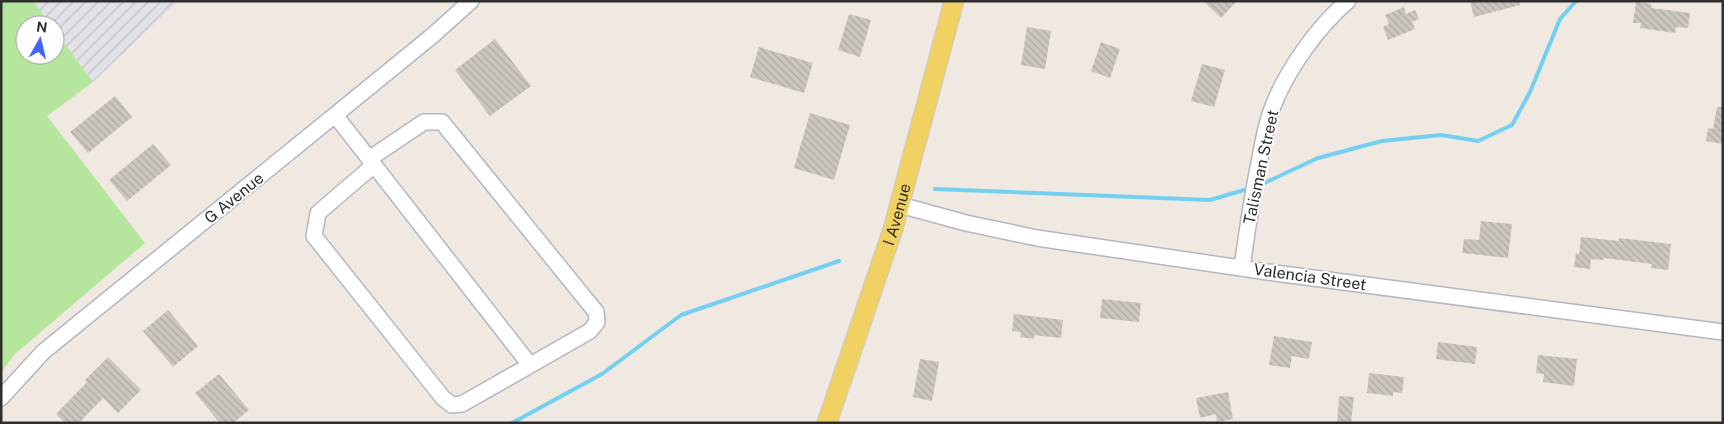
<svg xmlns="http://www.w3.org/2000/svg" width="1724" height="424" viewBox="0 0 1724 424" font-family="'Public Sans',sans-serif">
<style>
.industrial{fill:url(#industrial-furrows)}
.grass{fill:#b6e59e}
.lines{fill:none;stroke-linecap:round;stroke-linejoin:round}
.stream{stroke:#75cff0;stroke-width:4}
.building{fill:url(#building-back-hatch)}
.minor-casing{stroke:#b4b7c1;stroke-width:18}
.major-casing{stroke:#c9c9c9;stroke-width:21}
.minor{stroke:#fff;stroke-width:15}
.major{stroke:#f2d163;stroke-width:19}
.labels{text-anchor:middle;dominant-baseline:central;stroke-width:4;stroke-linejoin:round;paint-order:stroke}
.street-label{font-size:16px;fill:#2e2e2e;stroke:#fff}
</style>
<defs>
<pattern id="industrial-furrows" width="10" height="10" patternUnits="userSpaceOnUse" patternTransform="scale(1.25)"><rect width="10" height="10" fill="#e3e1e8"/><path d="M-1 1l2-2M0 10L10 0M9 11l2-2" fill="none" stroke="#c3c1c7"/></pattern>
<pattern id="building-back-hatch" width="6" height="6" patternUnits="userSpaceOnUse" patternTransform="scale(1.25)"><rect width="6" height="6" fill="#cbc7bf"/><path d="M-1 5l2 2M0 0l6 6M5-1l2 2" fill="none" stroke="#afaba4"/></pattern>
</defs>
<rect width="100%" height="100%" fill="#efe9e1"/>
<path class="industrial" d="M 33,1 L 179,1 L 93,82 L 55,31 L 55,25 L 50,25 Z"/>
<path class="grass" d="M 1,1 L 33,1 L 50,25 L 25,25 L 25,55 L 55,55 L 55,31 L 93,82 L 47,116 L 145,243 L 15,354 L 1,372 Z"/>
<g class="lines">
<path class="stream" d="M 1260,185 L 1318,158 L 1382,141 L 1441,135 L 1478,141 L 1512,125 L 1530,92 L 1560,19 L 1576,1
M 935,189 L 1210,200 L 1251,188
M 512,423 L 602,374 L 681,315 L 839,261"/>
</g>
<path class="building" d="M 1203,1 L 1237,1 L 1221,18 Z
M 1470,1 L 1519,1 L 1520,5 L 1474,17 Z
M 1636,2 L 1652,4 L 1651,8 L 1690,13 L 1688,28 L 1676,27 L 1675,33 L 1640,28 L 1641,23 L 1633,23 Z
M 1404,7 L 1406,14 L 1415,10 L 1419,19 L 1412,22 L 1415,29 L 1388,40 L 1383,27 L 1389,24 L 1385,15 Z
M 849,14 L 871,20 L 860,57 L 838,50 Z
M 1027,27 L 1051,31 L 1045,69 L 1021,65 Z
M 495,39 L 531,86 L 490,116 L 455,70 Z
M 1101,42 L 1120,49 L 1110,78 L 1091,71 Z
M 759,47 L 813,63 L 804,93 L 750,77 Z
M 1202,64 L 1225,70 L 1214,107 L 1191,101 Z
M 115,96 L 132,117 L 88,153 L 70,132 Z
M 1717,107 L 1723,107 L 1723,144 L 1706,141 L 1708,128 L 1713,129 Z
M 810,113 L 850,125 L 834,180 L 794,168 Z
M 153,144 L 171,165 L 127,201 L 109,180 Z
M 1481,221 L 1512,224 L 1508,258 L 1462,253 L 1464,239 L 1479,240 Z
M 1581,237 L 1619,241 L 1619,238 L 1671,244 L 1668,270 L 1651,268 L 1652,264 L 1604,258 L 1604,260 L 1591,259 L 1590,269 L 1574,267 L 1576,253 L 1579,254 Z
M 1102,299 L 1141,303 L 1139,322 L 1100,318 Z
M 168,310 L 198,346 L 173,367 L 143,331 Z
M 1014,314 L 1063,320 L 1061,338 L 1034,335 L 1034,339 L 1020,337 L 1021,332 L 1012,331 Z
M 1274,336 L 1312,342 L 1309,359 L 1292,356 L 1290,368 L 1269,365 Z
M 1438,342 L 1477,347 L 1475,364 L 1436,359 Z
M 1538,355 L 1577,359 L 1574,386 L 1543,382 L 1544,374 L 1536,373 Z
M 108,357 L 141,390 L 118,413 L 103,398 L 79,423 L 65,423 L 56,414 L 87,382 L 85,380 Z
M 920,359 L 939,362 L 932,401 L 913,397 Z
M 1369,373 L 1404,377 L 1402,393 L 1393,392 L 1393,396 L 1367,393 Z
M 219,374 L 249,410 L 233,423 L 220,423 L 195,393 Z
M 1228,392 L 1233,419 L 1217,422 L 1216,414 L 1200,418 L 1196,398 Z
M 1339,396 L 1354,397 L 1351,423 L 1337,423 Z"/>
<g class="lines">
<defs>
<path id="minor" d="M 335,115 L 530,365
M 369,159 L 424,122 L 442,122 L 596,312 L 597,322 L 590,331 L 462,404 L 452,405 L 443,398 L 314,236 L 318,213 L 374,165
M 900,205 L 966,223 L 1037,238 L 1275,273 L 1723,332
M 1242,268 C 1247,231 1252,195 1260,158 C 1263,141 1266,123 1273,106 C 1287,70 1318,26 1348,1
M 1,398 L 43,352 L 335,115 L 432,36 L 471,1"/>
<g id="major">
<path id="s1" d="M 827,423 L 893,229 L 954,1"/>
</g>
</defs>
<use href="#minor" class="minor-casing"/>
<use href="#major" class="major-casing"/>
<use href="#minor" class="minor"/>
<use href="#major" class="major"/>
</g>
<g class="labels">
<g class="street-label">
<text transform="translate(1261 167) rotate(-78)">Talisman Street</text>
<text transform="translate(234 198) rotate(-39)">G Avenue</text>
<text stroke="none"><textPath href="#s1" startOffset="220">I Avenue</textPath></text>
<text transform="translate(1310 277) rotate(8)">Valencia Street</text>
</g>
</g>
<rect width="1724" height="424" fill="none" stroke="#2e2e2e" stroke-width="5"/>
<g transform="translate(40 40) rotate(8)"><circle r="24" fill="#ffffff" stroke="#ababab"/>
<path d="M0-4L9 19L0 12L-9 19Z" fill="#4264fb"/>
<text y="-8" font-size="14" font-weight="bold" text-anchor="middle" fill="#2e2e2e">N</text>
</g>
</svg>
